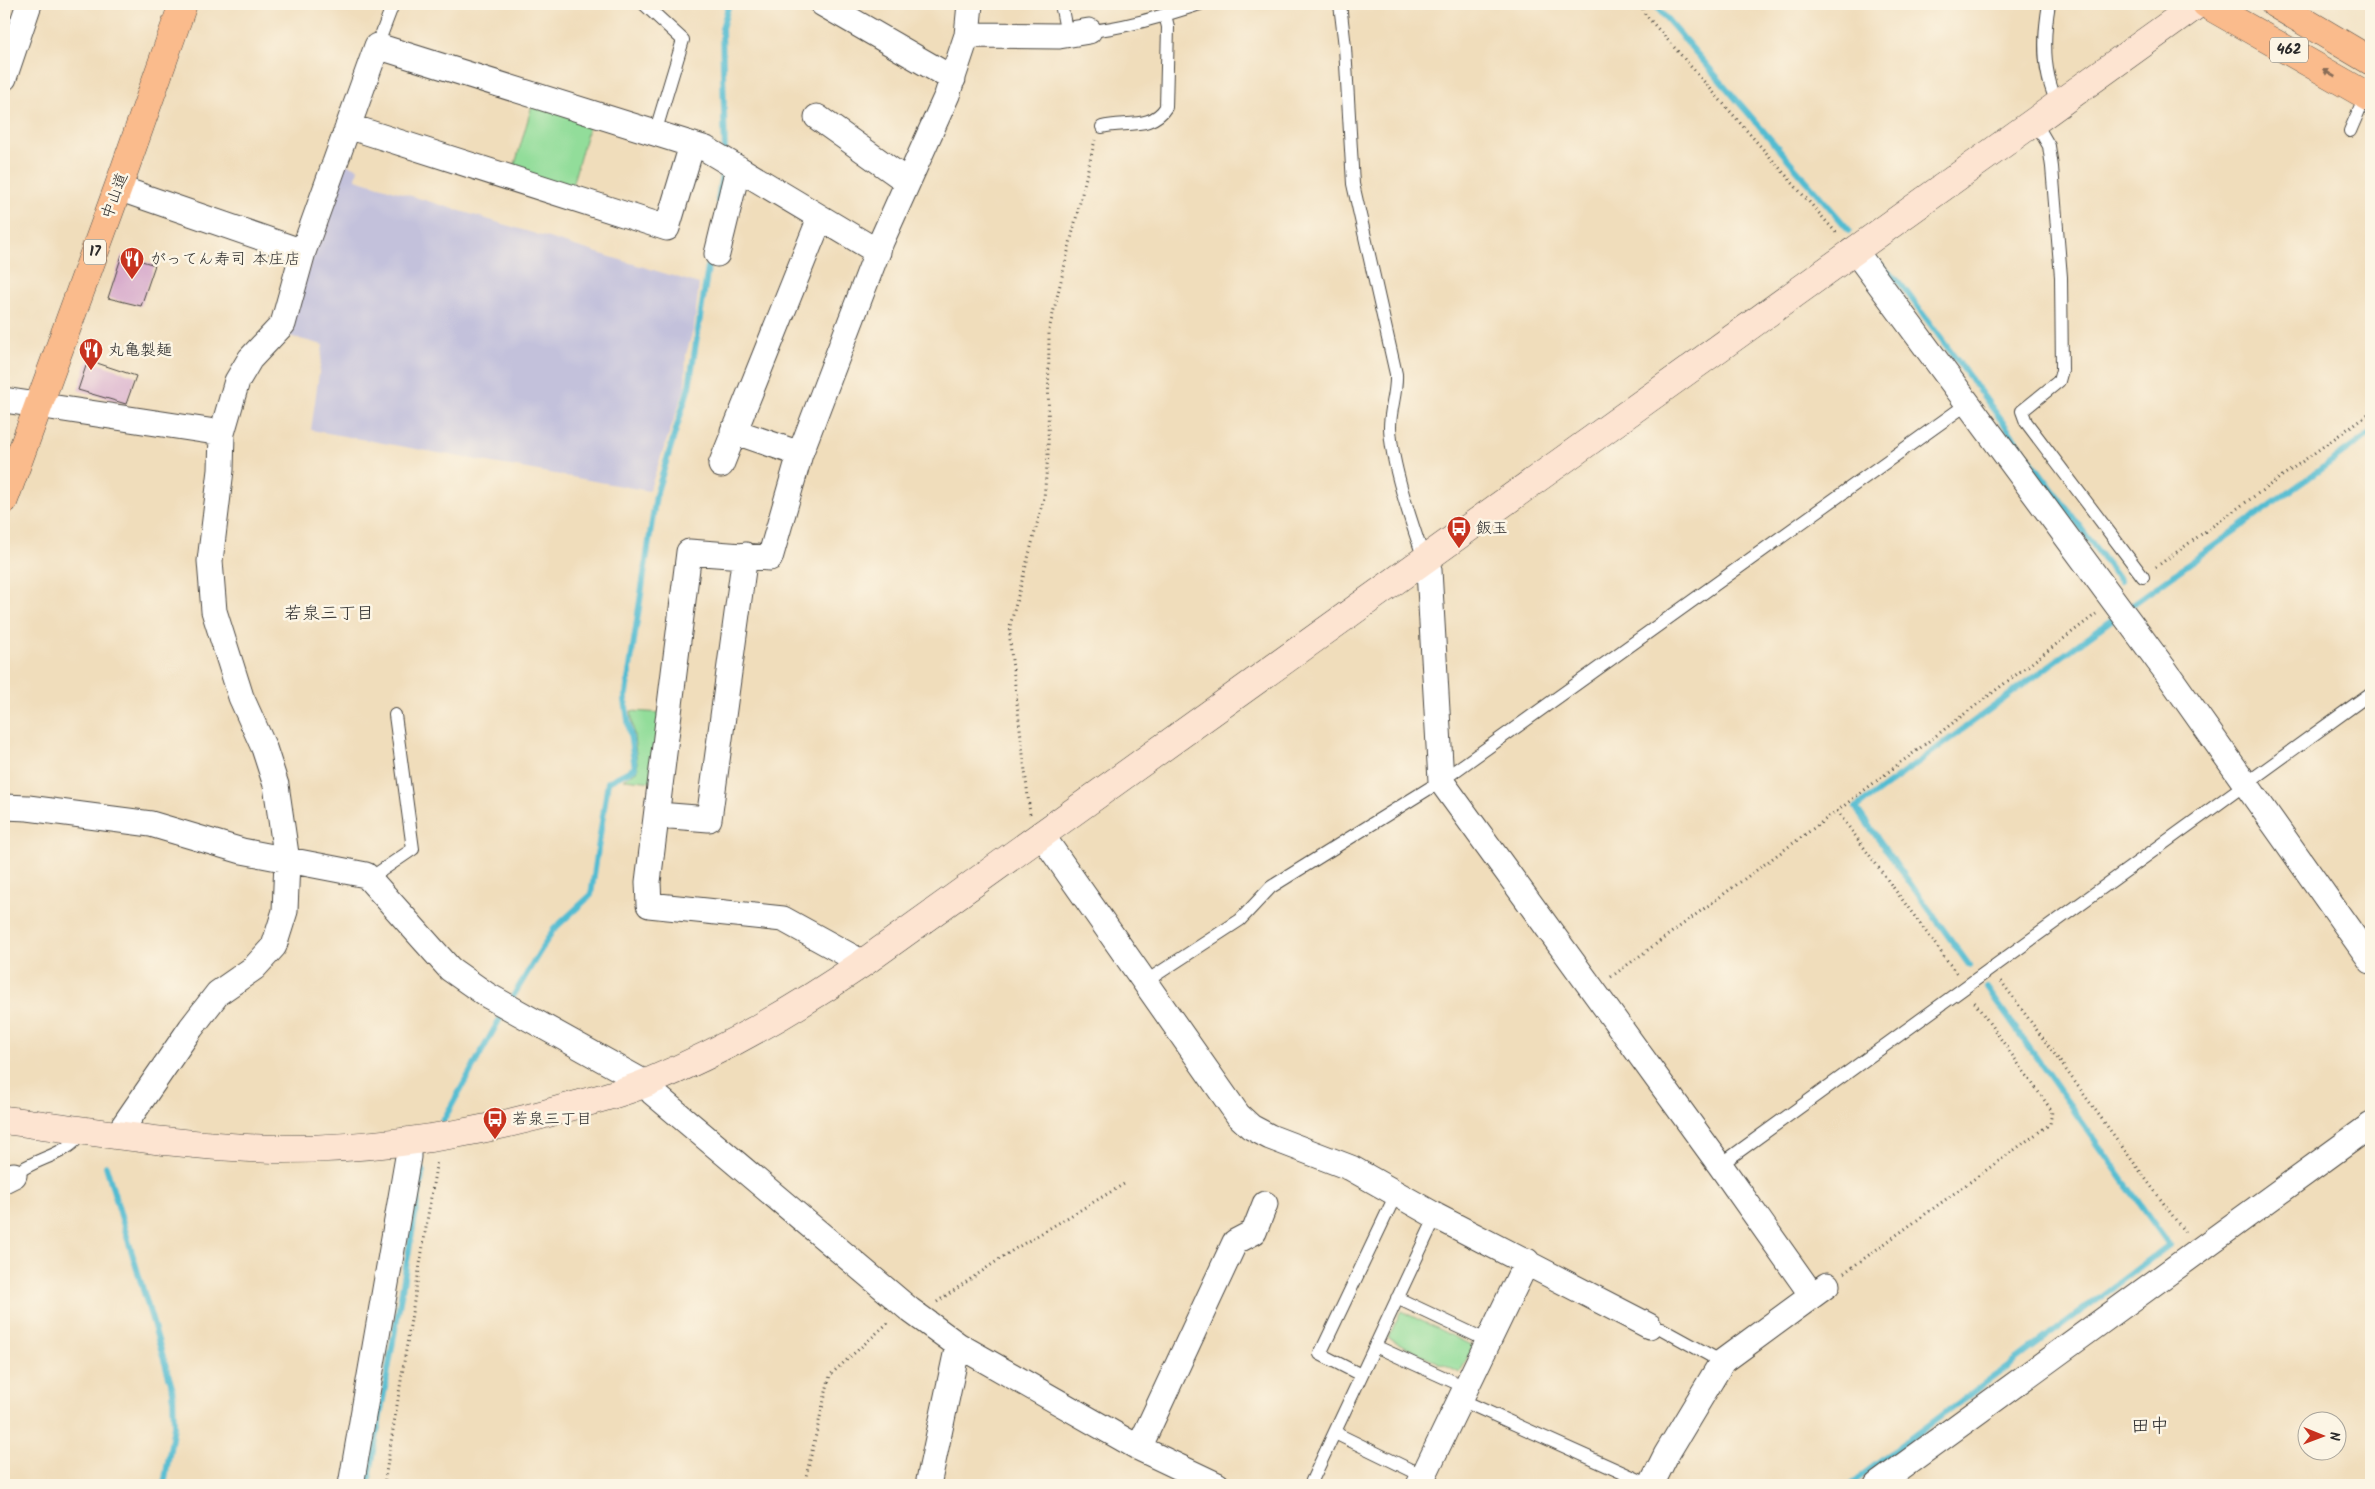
<svg xmlns="http://www.w3.org/2000/svg" width="2375" height="1489" viewBox="0 0 2375 1489" font-family="Kalam,'Klee One',sans-serif">
<style>
.industrial{fill:#c3c1db}
.green{fill:#92dd9a;stroke:#5e8462}
.lines{fill:none;stroke-linecap:round;stroke-linejoin:round}
.stream{stroke:#53bcd1;stroke-width:6}
.building{fill:#d6a8cb}
.lane-casing{stroke:#494641;stroke-width:14}
.street-casing{stroke:#494641;stroke-width:27}
.secondary-casing{stroke:#494641;stroke-width:29}
.highway-casing{stroke:#494641;stroke-width:29}
.path{stroke:#494641;stroke-width:3;stroke-dasharray:1 4;stroke-linecap:butt}
.lane{stroke:#fff;stroke-width:12}
.street{stroke:#fff;stroke-width:25}
.secondary{stroke:#fde4d1;stroke-width:28}
.highway{stroke:#fabb8c;stroke-width:28}
.oneway{fill:#886c57}
.labels{text-anchor:middle;dominant-baseline:central;stroke-width:5;stroke-linejoin:round;paint-order:stroke}
.shield{fill:#fcf5e5;stroke:#6a6863;stroke-width:1}
.shield-label{font-size:15px;font-weight:bold;fill:#2b2b2b}
.street-label{font-size:16px;fill:#2b2b2b;stroke:#fcf5e5}
.poi-label{font-size:16px;fill:#2b2b2b;stroke:#fcf5e5;text-anchor:start}
.neighbourhood-label{font-size:18px;fill:#2b2b2b;stroke:#fcf5e5}
.quarter-label{font-size:19px;fill:#2b2b2b;stroke:#fcf5e5}
</style>
<rect width="100%" height="100%" fill="#fcf5e5"/>
<filter id="ink" filterUnits="userSpaceOnUse"><feTurbulence type="fractalNoise" baseFrequency=".02" numOctaves="2"/><feDisplacementMap in="SourceGraphic" scale="10" xChannelSelector="R" yChannelSelector="G"/><feConvolveMatrix kernelMatrix="1 2 1 2 8 2 1 2 1" color-interpolation-filters="sRGB"/></filter>
<filter id="wash" filterUnits="userSpaceOnUse"><feTurbulence type="fractalNoise" baseFrequency=".0096" numOctaves="4" result="noise"/><feDisplacementMap in="SourceGraphic" scale="20" xChannelSelector="R" yChannelSelector="G"/><feGaussianBlur stdDeviation="1.12" result="paint"/><feColorMatrix in="noise" values="0 0 0 0 0 0 0 0 0 0 0 0 0 0 0 0 0 1.4 0 .05"/><feComposite in="paint" operator="in"/></filter>
<g filter="url(#wash)">
<rect width="100%" height="100%" fill="#f0ddbb"/>
<path class="industrial" d="M 345,164 L 358,168 L 356,179 L 699,284 L 694,327 L 686,354 L 685,388 L 649,491 L 311,430 L 323,345 L 285,335 Z"/>
<path class="green" d="M 533,102 L 591,119 L 571,189 L 513,171 Z
M 631,711 L 663,713 L 654,782 L 624,779 L 638,770 Z
M 1401,1311 L 1473,1346 L 1460,1373 L 1388,1338 Z"/>
<g class="lines">
<path class="stream" d="M 1654,4 L 1849,230
M 725,154 L 722,28 L 729,4
M 718,201 L 723,166
M 1877,262 L 1900,283 L 2120,581
M 2126,609 L 2371,433
M 1969,965 L 1856,808 L 2118,615
M 512,998 L 553,930 L 591,895 L 608,782 L 635,768 L 625,700 L 656,495 L 689,387 L 710,255
M 443,1121 L 502,1015
M 106,1166 L 173,1390 L 174,1426 L 164,1485
M 368,1485 L 423,1170
M 1849,1485 L 2169,1245 L 1987,988"/>
</g>
<g id="blocks">
<path class="building" d="M 122,255 L 155,265 L 141,306 L 108,298 Z
M 88,360 L 136,376 L 126,404 L 78,390 Z"/>
</g>
</g>
<g filter="url(#ink)">
<use href="#blocks" fill-opacity="0" stroke="#494641" stroke-width="1"/>
<g class="lines">
<defs>
<path id="lane" d="M 644,4 L 683,40 L 655,133
M 1061,4 L 1067,35
M 1340,4 L 1345,47 L 1353,184 L 1396,374 C 1397,393 1390,409 1390,427 C 1391,464 1412,524 1424,559
M 2049,4 C 2043,38 2042,73 2058,104
M 1089,31 C 1127,28 1164,15 1200,4
M 377,46 L 393,4
M 2035,122 L 2049,146 L 2052,167 L 2061,277 L 2062,370 L 2059,381 L 2022,411 L 2026,422 L 2143,577
M 1102,127 C 1124,121 1152,130 1166,107 L 1168,27 L 1165,15
M 2350,131 L 2366,94
M 369,879 L 413,849 L 395,715
M 1145,982 L 1240,920 L 1271,887 L 1441,781 L 1967,404
M 1720,1165 L 2371,693
M 14,1175 C 39,1155 63,1159 85,1130
M 1397,1298 L 1488,1341
M 1649,1326 L 1662,1329 L 1722,1362
M 1375,1346 L 1465,1387
M 1361,1375 L 1320,1354 L 1397,1192
M 1459,1399 L 1650,1485
M 1335,1433 L 1423,1476
M 1310,1485 L 1436,1216"/>
<path id="street" d="M 823,4 L 953,79
M 967,35 L 1059,36 L 1089,31
M 4,78 L 29,4
M 817,117 L 908,182
M 348,126 L 667,228 L 692,145
M 118,188 L 303,252
M 1852,251 L 1861,259 L 2165,670 L 2371,961
M 717,254 L 738,168
M 4,400 L 222,433
M 733,431 L 800,454
M 721,465 L 820,218
M 1424,559 L 1429,570 L 1441,781 L 1720,1165 L 1812,1295
M 4,807 L 28,808 L 151,824 L 242,851 L 366,875 L 450,969 L 487,995 L 645,1083 L 653,1093 L 910,1310 L 958,1345 L 1139,1448 L 1217,1485
M 658,815 L 709,819 L 745,555
M 1041,834 L 1238,1115 L 1251,1127 L 1270,1137 L 1351,1168 L 1436,1216 L 1649,1326
M 863,963 L 783,919 L 649,905 L 648,882 L 689,552 L 770,558 L 800,454 L 881,242 L 947,95 L 967,35 L 970,4
M 118,1134 L 191,1028 L 218,993 L 254,968 L 274,946 L 285,911 L 287,861 L 276,785 L 264,748 L 241,697 L 214,611 L 210,561 L 221,470 L 222,433 L 237,381 L 250,359 L 283,324 L 303,252 L 377,46 L 706,149 L 878,252
M 4,1180 L 14,1175
M 1139,1448 L 1235,1242 L 1254,1232 L 1265,1204
M 351,1485 L 408,1157 L 408,1142
M 928,1485 L 958,1345
M 1419,1485 L 1527,1261
M 1651,1485 L 1666,1455 L 1722,1362 L 1827,1285
M 1877,1485 L 2371,1125"/>
<path id="secondary" d="M 4,1120 C 93,1131 184,1147 274,1149 C 375,1150 476,1135 573,1106 C 597,1099 623,1093 646,1083 C 723,1051 795,1010 863,963 L 2198,4"/>
<path id="highway" d="M 2206,4 L 2371,98
M 2275,4 L 2371,61
M 4,500 L 118,188 L 183,4"/>
</defs>
<use href="#lane" class="lane-casing"/>
<use href="#street" class="street-casing"/>
<use href="#secondary" class="secondary-casing"/>
<use href="#highway" class="highway-casing"/>
<path class="path" d="M 1641,4 L 1645,14 L 1838,235
M 2156,567 L 2371,412
M 1837,811 L 1957,974
M 1030,814 L 1010,643 L 1010,626 L 1044,498 L 1048,455 L 1049,330 L 1095,140
M 1611,977 L 1837,811 L 2096,614
M 2001,981 L 2186,1234
M 1844,1273 L 2050,1124 L 2052,1111 L 1973,1000
M 937,1302 L 1013,1250 L 1124,1184
M 384,1485 L 437,1160
M 804,1485 L 830,1375 L 889,1322"/>
<use href="#lane" class="lane"/>
<use href="#street" class="street"/>
<use href="#secondary" class="secondary"/>
<use href="#highway" class="highway"/>
</g>
<defs><path id="oneway-solid" d="M-6-.8H1V-3.2L6.5 0L1 3.2V.8H-6Z" transform="scale(1.25)"/></defs>
<use class="oneway" href="#oneway-solid" transform="translate(2329 73) rotate(-150)"/>
</g>
<defs>
<symbol id="restaurant-pin" viewBox="-11 -11 22 30"><path d="M0 17L-7.5 6A9.5 9.5 0 1 1 7.5 6Z" fill="#c8321e" stroke="#fcf5e5"/><path d="M-5-6h1v4h1v-4h1v4h1v-4h1v5L-1.5 .5V6h-2V.5L-5-1ZM5-6V6H3V1.5H1.5Q1.5-4 5-6Z" fill="#fff"/></symbol>
<symbol id="bus-pin" viewBox="-11 -11 22 30"><path d="M0 17L-7.5 6A9.5 9.5 0 1 1 7.5 6Z" fill="#c8321e" stroke="#fcf5e5"/><path d="M-5-6H5V4H4V6H2V4H-2V6H-4V4H-5ZM-3.5-4V0h7V-4ZM-3.5 1.2v1.5H-2V1.2ZM2 1.2v1.5H3.5V1.2Z" fill="#fff"/></symbol>
</defs>
<g fill-rule="evenodd">
<use href="#restaurant-pin" x="118" y="245" width="28" height="38"/>
<use href="#restaurant-pin" x="77" y="336" width="28" height="38"/>
<use href="#bus-pin" x="1445" y="514" width="28" height="38"/>
<use href="#bus-pin" x="481" y="1105" width="28" height="38"/>
</g>
<g class="labels">
<g class="shield">
<rect x="2270" y="37.5" width="38" height="25" rx="4"/>
<rect x="84" y="239.5" width="22" height="25" rx="4"/>
</g>
<g class="shield-label">
<text x="2289" y="50">462</text>
<text x="95" y="252">17</text>
</g>
<g class="street-label">
<text transform="translate(115 196) rotate(-70)">中山道</text>
</g>
<g class="poi-label">
<text x="150" y="259">がってん寿司 本庄店</text>
<text x="108" y="350">丸亀製麺</text>
<text x="1476" y="528">飯玉</text>
<text x="512" y="1119">若泉三丁目</text>
</g>
<g class="neighbourhood-label">
<text x="329" y="614">若泉三丁目</text>
</g>
<g class="quarter-label">
<text x="2150" y="1427">田中</text>
</g>
</g>
<rect width="2375" height="1489" fill="none" stroke="#fcf5e5" stroke-width="20"/>
<g transform="translate(2322 1436) rotate(91)"><circle r="24" fill="#fcf5e5" stroke="#a8a49b"/>
<path d="M0-4L9 19L0 12L-9 19Z" fill="#c8321e"/>
<text y="-8" font-size="14" font-weight="bold" text-anchor="middle" fill="#2b2b2b">N</text>
</g>
</svg>
